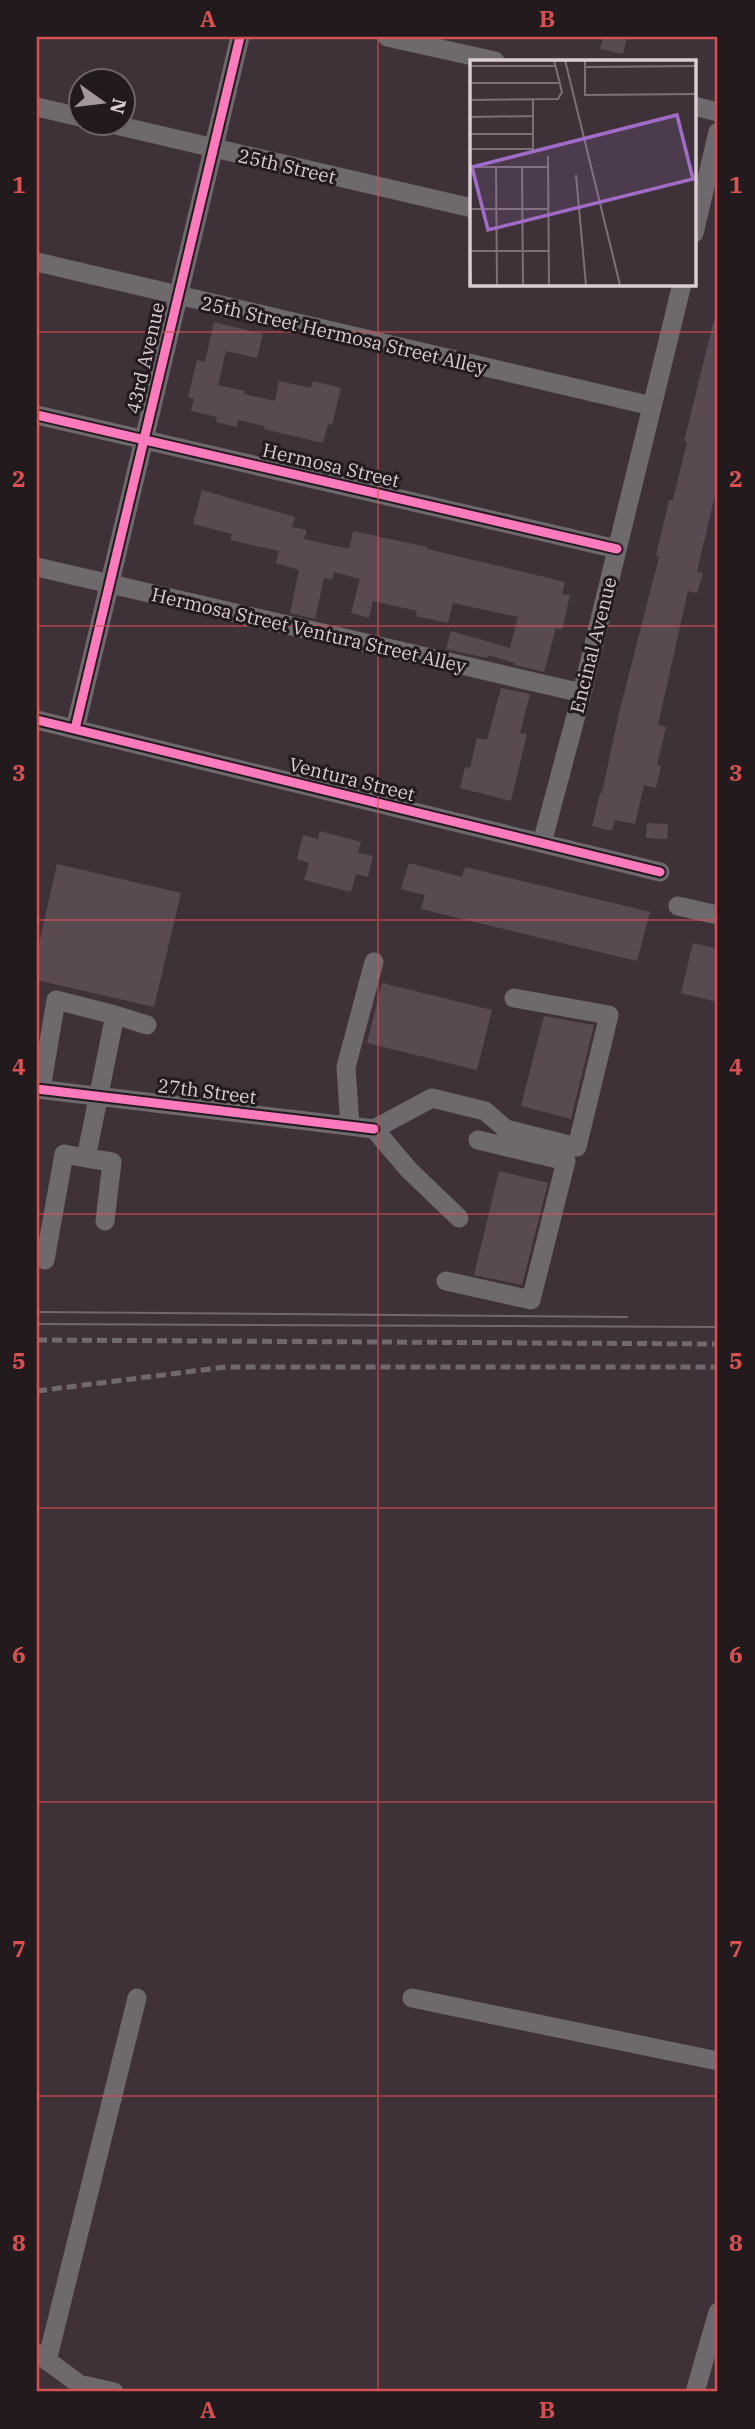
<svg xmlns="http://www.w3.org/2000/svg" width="755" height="2429" viewBox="0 0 755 2429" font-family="'IBM Plex Serif',serif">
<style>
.building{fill:#594a52}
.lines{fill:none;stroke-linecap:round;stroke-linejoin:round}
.minor{stroke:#6e696c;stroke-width:19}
.tram{stroke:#6f696c;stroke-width:2}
.rail{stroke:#6f696c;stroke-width:5;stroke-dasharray:10 5;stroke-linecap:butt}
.cycleway-casing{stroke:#231a1e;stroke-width:13}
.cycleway{stroke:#fd7abc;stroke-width:9}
.grid{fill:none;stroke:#d75153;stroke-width:2;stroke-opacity:0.55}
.labels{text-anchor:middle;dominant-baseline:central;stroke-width:6;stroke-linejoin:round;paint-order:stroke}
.street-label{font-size:19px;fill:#dacdd4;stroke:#231a1e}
.inset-road{fill:none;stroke:#7c7076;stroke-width:2}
.view{fill:#a16cc7;fill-opacity:0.15;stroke:#a16cc7;stroke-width:3.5}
.inset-edge{fill:none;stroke:#dacdd4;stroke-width:3.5}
.neatline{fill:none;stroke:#d75153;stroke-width:2.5}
.grid-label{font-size:23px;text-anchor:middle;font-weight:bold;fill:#d75153}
</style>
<rect width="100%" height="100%" fill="#3e3238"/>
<path class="building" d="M 603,37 L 627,37 L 623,54 L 600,49 Z
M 714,320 L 718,320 L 718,482 L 697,572 L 703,573 L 697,593 L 688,591 L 658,725 L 666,727 L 657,765 L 661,766 L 656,788 L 644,785 L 635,824 L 615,820 L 612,831 L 592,826 L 600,793 L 602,793 L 619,713 L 659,557 L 656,556 L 669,500 L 673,500 L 687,442 L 684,441 Z
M 214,322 L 263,334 L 257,358 L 226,351 L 218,385 L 245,391 L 244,394 L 275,401 L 279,381 L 311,388 L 313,381 L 341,388 L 332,425 L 328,424 L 323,443 L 264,429 L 265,426 L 238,420 L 237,427 L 216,422 L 217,417 L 191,411 L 194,399 L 188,397 L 197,360 L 205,362 Z
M 202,490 L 295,517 L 292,527 L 307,530 L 304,539 L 349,549 L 353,531 L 427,547 L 427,549 L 565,582 L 562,594 L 570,595 L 562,630 L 556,628 L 544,672 L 515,665 L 515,663 L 488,655 L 487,658 L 446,649 L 451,631 L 510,648 L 518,617 L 453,603 L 448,623 L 416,616 L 417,611 L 373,601 L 369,618 L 351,613 L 360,579 L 334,572 L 332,580 L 324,578 L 315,619 L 290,613 L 299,570 L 276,563 L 279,551 L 230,540 L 232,534 L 193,524 Z
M 501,688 L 530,694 L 520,733 L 527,734 L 511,801 L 460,788 L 465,767 L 470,768 L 477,738 L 487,740 Z
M 647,823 L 668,824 L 667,839 L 646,838 Z
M 320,831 L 361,842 L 358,853 L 373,856 L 368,877 L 356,874 L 351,892 L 304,880 L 309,863 L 297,859 L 303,835 L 318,839 Z
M 409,863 L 462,877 L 465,867 L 650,912 L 637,961 L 421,909 L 425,895 L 401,889 Z
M 57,864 L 181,893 L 154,1007 L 37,980 L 37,953 Z
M 693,943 L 718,949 L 718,1002 L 681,993 Z
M 382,983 L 492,1010 L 477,1070 L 367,1043 Z
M 544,1016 L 594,1025 L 571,1119 L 521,1106 Z
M 499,1171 L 548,1183 L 522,1285 L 474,1275 Z"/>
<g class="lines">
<path class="minor" d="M 387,37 L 495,61
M 694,106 L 718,112
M 37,107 L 80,117
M 103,122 L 472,208
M 694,233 L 718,132
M 37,262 L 652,406
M 37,415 L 617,549
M 37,567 L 582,693
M 37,720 L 660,872
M 75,729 L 240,37
M 542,843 L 582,693 L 682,284
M 678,906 L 718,915
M 37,1089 L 374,1129
M 41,1089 L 56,1000 L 115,1015
M 350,1126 L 346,1067 L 374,962
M 374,1129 L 432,1098 L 485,1111 L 506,1129 L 577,1147 L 609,1015 L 514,998
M 374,1129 L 409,1170 L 459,1218
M 105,1221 L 112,1162 L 86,1158 L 115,1015 L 147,1025
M 45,1260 L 64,1154 L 86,1158
M 446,1281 L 531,1300 L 566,1161 L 478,1140
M 412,1998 L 718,2061
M 37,2353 L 79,2384 L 114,2392
M 47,2361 L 137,1998
M 695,2392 L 718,2312"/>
<path class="tram" d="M 37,1312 L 627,1317
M 37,1324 L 718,1327"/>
<path class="rail" d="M 37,1340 L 718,1344
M 37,1391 L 226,1367 L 718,1367"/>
<defs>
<path id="cycleway" d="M 37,415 L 617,549
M 37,720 L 660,872
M 75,729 L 240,37
M 37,1089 L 374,1129"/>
</defs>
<use href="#cycleway" class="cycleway-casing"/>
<use href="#cycleway" class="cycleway"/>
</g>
<path class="grid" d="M 378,37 L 378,2392M 37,332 L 718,332M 37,626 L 718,626M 37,920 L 718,920M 37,1214 L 718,1214M 37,1508 L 718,1508M 37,1802 L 718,1802M 37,2096 L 718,2096"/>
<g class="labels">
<g class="street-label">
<text transform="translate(287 166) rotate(13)">25th Street</text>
<text transform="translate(344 335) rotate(13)">25th Street Hermosa Street Alley</text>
<text transform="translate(145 358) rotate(-77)">43rd Avenue</text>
<text transform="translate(331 465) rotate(13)">Hermosa Street</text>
<text transform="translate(309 630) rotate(13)">Hermosa Street Ventura Street Alley</text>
<text transform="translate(593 645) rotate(-76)">Encinal Avenue</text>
<text transform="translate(352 779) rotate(14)">Ventura Street</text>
<text transform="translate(207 1091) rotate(7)">27th Street</text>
</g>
</g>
<g transform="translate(470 60)">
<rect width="226" height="226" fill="#3e3238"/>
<path class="inset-road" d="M 95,0 L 150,225M 115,0 L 115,35 L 226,34M 0,6 L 85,6M 115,7 L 226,6M 0,23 L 89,23M 0,40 L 88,39 L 92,32 L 84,0M 0,57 L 63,56M 0,74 L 63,74M 0,89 L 63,89 L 63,40M 78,96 L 79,225M 0,107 L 78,107M 26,107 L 27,225M 52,107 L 53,225M 106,115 L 116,225M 0,149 L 78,149M 0,191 L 78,191M 0,192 L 1,225"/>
<path class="view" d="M 207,55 L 223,119 L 18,170 L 2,107 Z"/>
<rect width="226" height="226" class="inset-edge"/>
</g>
<rect width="755" height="2429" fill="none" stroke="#231a1e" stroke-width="77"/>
<g transform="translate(102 102) rotate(104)"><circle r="33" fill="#231a1e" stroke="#6c6267" stroke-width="2"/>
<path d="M0-5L12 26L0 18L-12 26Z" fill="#a3979d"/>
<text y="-10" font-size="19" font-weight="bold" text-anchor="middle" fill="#dacdd4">N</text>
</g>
<rect x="38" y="38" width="678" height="2352" class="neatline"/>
<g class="grid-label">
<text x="208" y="27">A</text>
<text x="547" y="27">B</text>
<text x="19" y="193">1</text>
<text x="736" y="193">1</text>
<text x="19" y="487">2</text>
<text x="736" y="487">2</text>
<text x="19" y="781">3</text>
<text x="736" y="781">3</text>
<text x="19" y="1075">4</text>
<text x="736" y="1075">4</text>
<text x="19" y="1369">5</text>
<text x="736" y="1369">5</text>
<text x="19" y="1663">6</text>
<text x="736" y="1663">6</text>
<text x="19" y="1957">7</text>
<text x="736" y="1957">7</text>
<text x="19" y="2251">8</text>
<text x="736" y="2251">8</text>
<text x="208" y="2418">A</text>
<text x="547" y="2418">B</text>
</g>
</svg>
